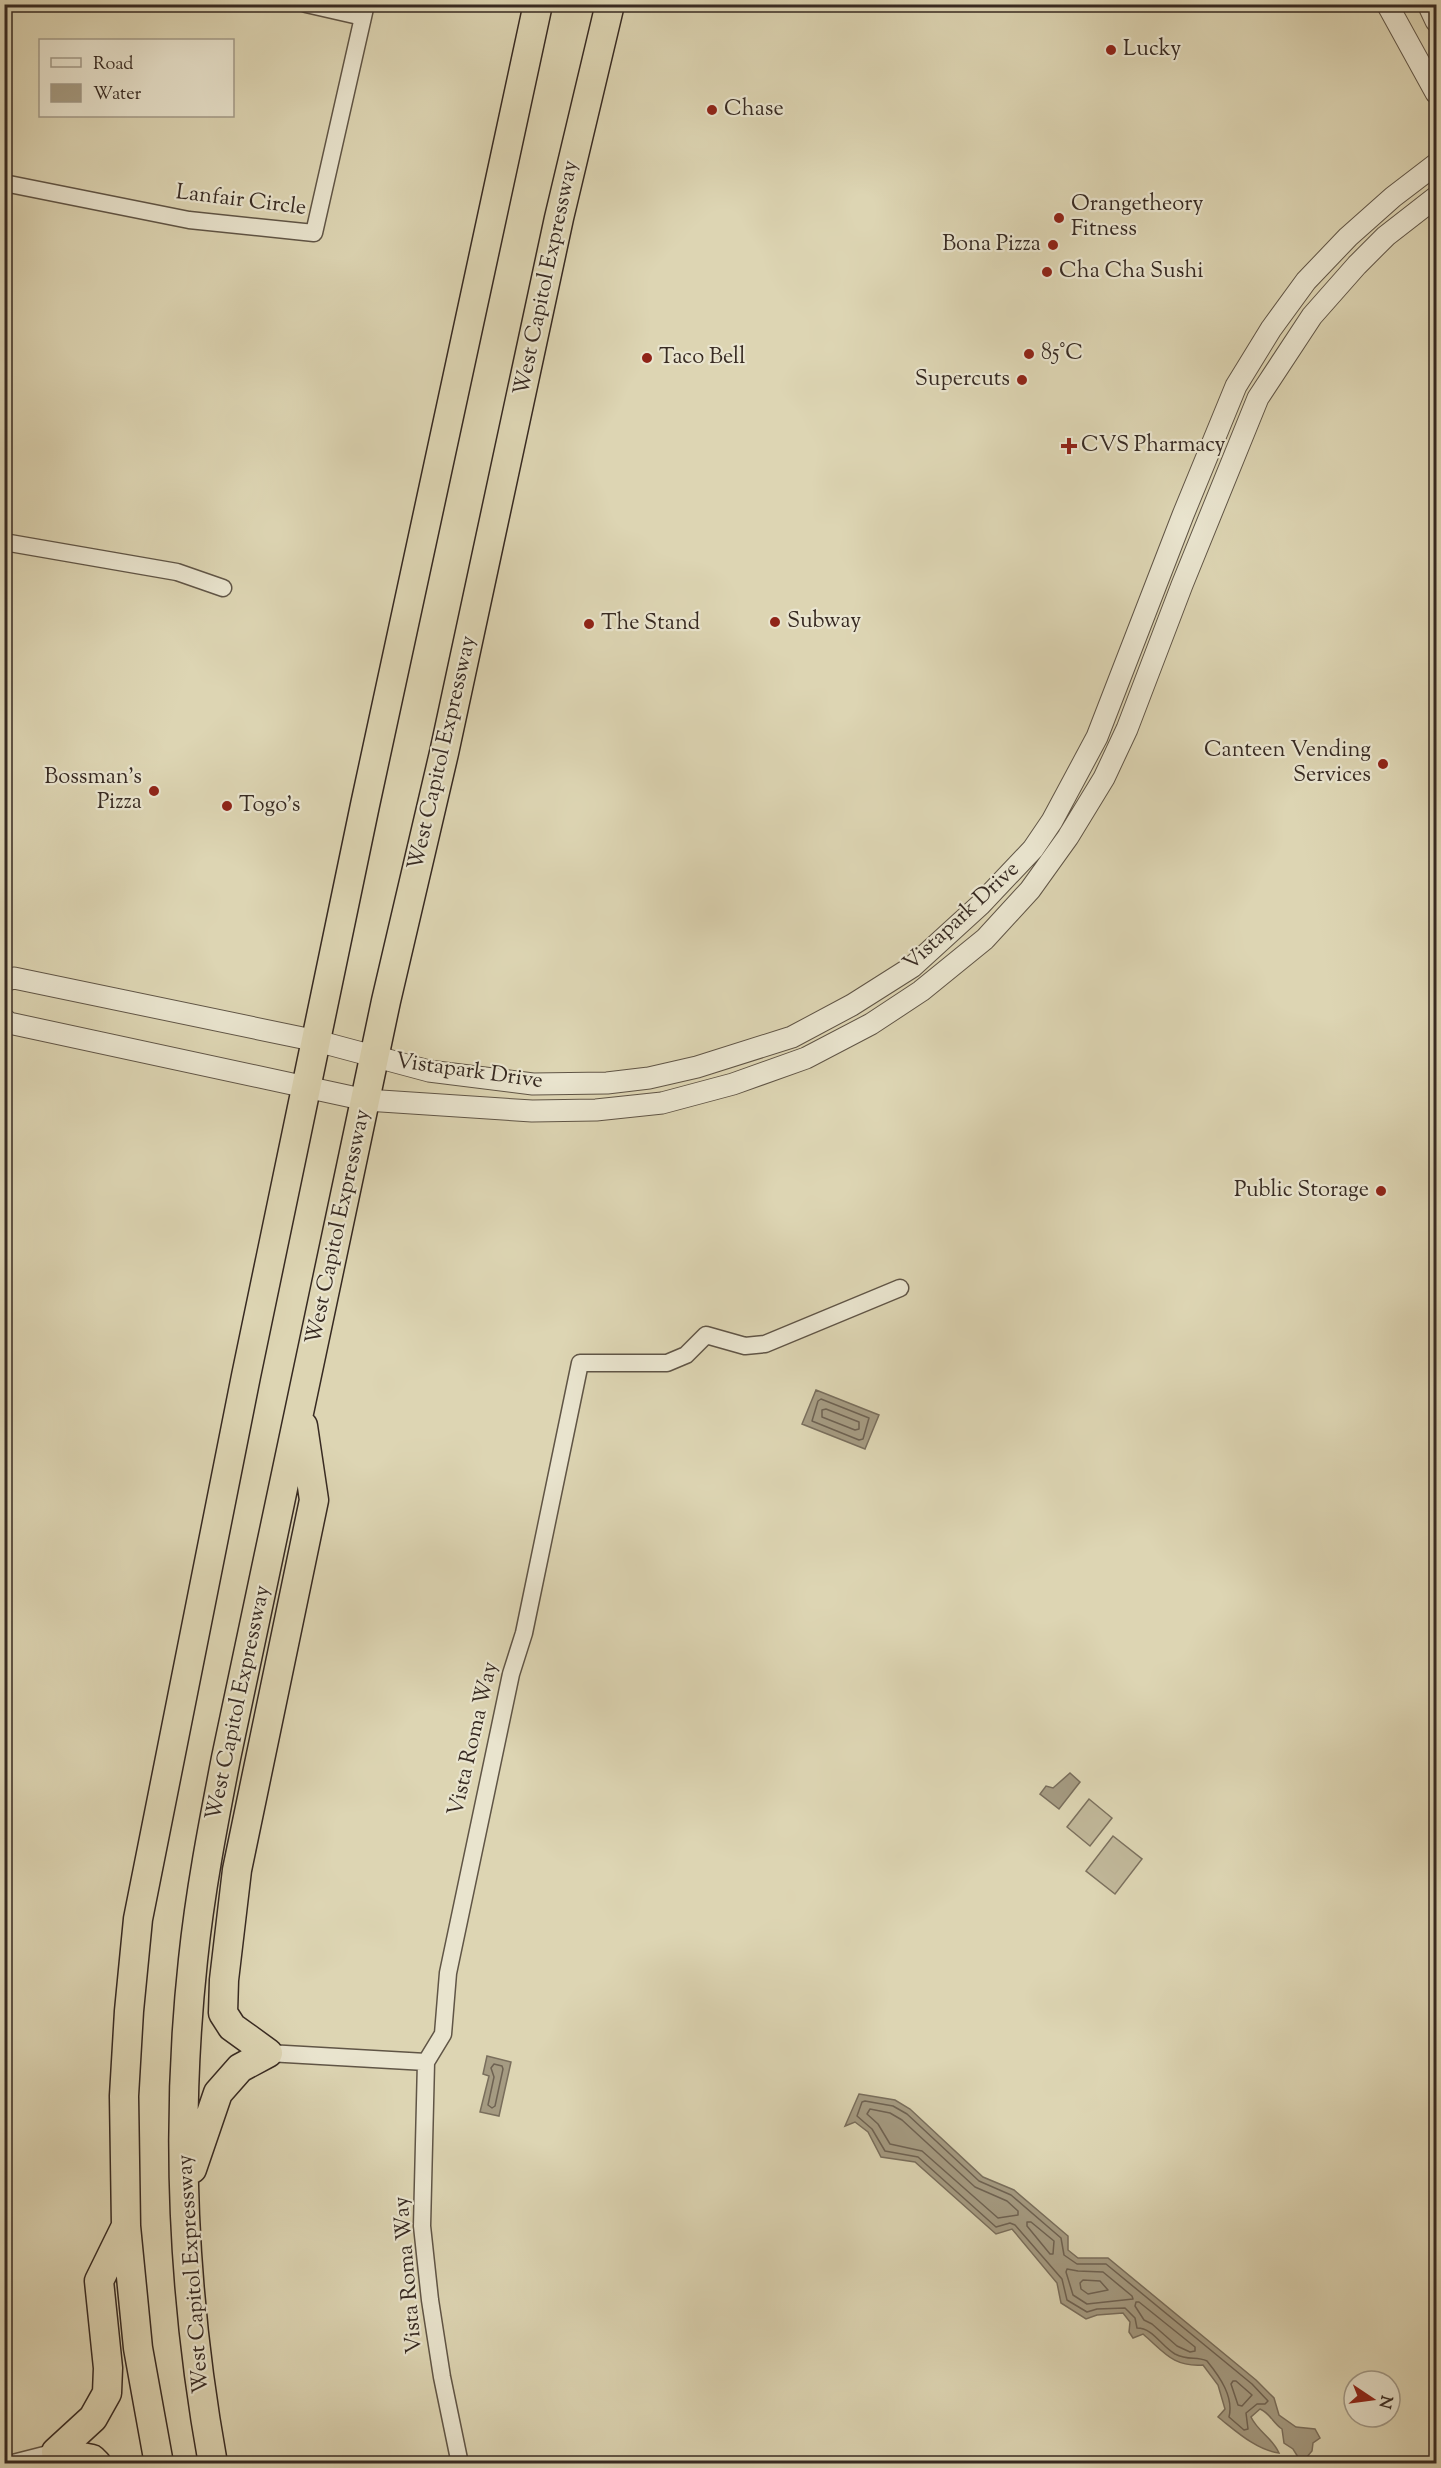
<svg xmlns="http://www.w3.org/2000/svg" width="1441" height="2468" viewBox="0 0 1441 2468" font-family="'Sorts Mill Goudy',serif">
<style>
.green{fill:#c1b89a;stroke:#7c715e;stroke-width:1.5}
.water{fill:#a59b82;stroke:#796e5c;stroke-width:1.5}
.lines{fill:none;stroke-linecap:round;stroke-linejoin:round}
.shore{stroke:#6e6252;stroke-width:1.5}
.minor-casing{stroke:#605546;stroke-width:19}
.tertiary-casing{stroke:#605546;stroke-width:23}
.trunk-casing{stroke:#372a22;stroke-width:31}
.minor{stroke:#e9e4ce;stroke-width:16}
.tertiary{stroke:#e9e4ce;stroke-width:21}
.trunk{stroke:#ddd5b3;stroke-width:28}
.poi-dot{fill:#8f2418;stroke:#e9e4ce;stroke-width:2}
.labels{text-anchor:middle;dominant-baseline:central;stroke-width:4.5;stroke-linejoin:round;paint-order:stroke}
.poi-label{font-size:22px;fill:#372a22;stroke:#e9e4ce;text-anchor:start}
.street-label{font-size:22px;fill:#372a22;stroke:#e9e4ce}
</style>
<rect width="100%" height="100%" fill="#ddd5b3"/>
<filter id="stains"><feTurbulence type="fractalNoise" baseFrequency=".00333" numOctaves="4"/><feColorMatrix values="0 0 0 0 .2 0 0 0 0 .09 0 0 0 0 .02 0 0 0 .5 -.17"/></filter>
<radialGradient id="worn" r=".72"><stop offset=".6" stop-color="#630" stop-opacity="0"/><stop offset="1" stop-color="#630" stop-opacity=".3"/></radialGradient>
<path class="green" d="M 1089,1799 L 1112,1818 L 1090,1846 L 1067,1827 Z
M 1113,1836 L 1142,1859 L 1115,1894 L 1086,1871 Z"/>
<path class="water" d="M 816,1390 L 879,1415 L 865,1449 L 802,1424 Z
M 1070,1773 L 1080,1782 L 1059,1809 L 1040,1794 L 1046,1786 L 1053,1788 Z
M 487,2056 L 511,2062 L 499,2116 L 480,2112 L 489,2076 L 483,2074 Z
M 859,2094 L 895,2100 L 910,2109 L 983,2177 L 1014,2190 L 1068,2236 L 1068,2250 L 1078,2258 L 1108,2258 L 1256,2380 L 1274,2398 L 1279,2415 L 1296,2427 L 1315,2429 L 1320,2438 L 1313,2443 L 1312,2451 L 1306,2458 L 1298,2457 L 1293,2449 L 1284,2443 L 1282,2429 C 1273,2423 1270,2413 1260,2409 L 1251,2417 C 1258,2432 1272,2437 1279,2453 C 1256,2450 1236,2431 1218,2417 L 1225,2409 L 1218,2385 L 1203,2365 C 1173,2367 1165,2353 1143,2334 L 1133,2338 L 1129,2332 L 1130,2322 L 1123,2313 L 1097,2315 L 1086,2319 L 1061,2303 L 1057,2283 L 1012,2229 L 996,2234 L 915,2162 L 881,2157 L 868,2132 L 855,2122 L 845,2126 Z"/>
<g class="lines">
<path class="shore" d="M 821,1399 L 869,1418 L 863,1439 L 859,1440 L 812,1421 L 818,1401 Z
M 826,1409 L 859,1422 L 859,1429 L 855,1430 L 822,1417 L 822,1410 Z
M 494,2064 L 502,2066 L 503,2069 L 495,2106 L 492,2108 L 488,2105 L 494,2077 L 491,2068 Z
M 865,2101 L 893,2106 L 907,2114 L 979,2181 L 1011,2195 L 1061,2238 L 1064,2255 L 1077,2264 L 1106,2264 L 1252,2384 L 1268,2401 L 1265,2404 L 1257,2404 L 1246,2413 L 1248,2429 L 1244,2430 L 1229,2417 C 1234,2397 1220,2377 1207,2361 C 1196,2356 1189,2361 1175,2354 C 1161,2346 1153,2328 1137,2328 L 1135,2318 L 1125,2308 L 1097,2309 L 1087,2312 L 1067,2300 L 1062,2279 L 1015,2225 L 1010,2223 L 996,2227 L 918,2157 L 885,2151 L 872,2129 L 857,2116 L 862,2102 Z
M 870,2109 L 890,2113 L 902,2120 L 975,2187 L 1007,2201 L 1018,2211 L 1018,2215 L 998,2218 L 922,2151 L 890,2144 L 878,2124 L 867,2114 Z
M 1027,2222 L 1031,2222 L 1054,2241 L 1053,2254 L 1050,2254 L 1027,2226 Z
M 1067,2269 L 1078,2271 L 1103,2272 L 1132,2296 L 1133,2299 L 1087,2304 L 1073,2295 L 1066,2272 Z
M 1083,2280 L 1100,2281 L 1108,2290 L 1088,2294 L 1081,2289 L 1080,2283 Z
M 1136,2302 L 1139,2302 L 1195,2347 L 1195,2351 L 1190,2352 L 1177,2346 L 1152,2324 L 1144,2320 L 1135,2306 Z
M 1233,2381 L 1236,2381 L 1252,2395 L 1242,2406 L 1238,2405 L 1231,2384 Z"/>
<defs>
<path id="minor" d="M 306,4 L 363,17
M 4,183 L 189,220 L 314,233 L 366,4
M 4,542 L 177,572 L 223,588
M 268,2053 L 426,2062
M 9,2464 L 56,2452
M 460,2464 L 442,2377 L 430,2300 L 422,2226 L 426,2062 L 443,2034 L 448,1973 L 511,1674 L 524,1633 L 580,1363 L 667,1363 L 686,1355 L 706,1335 L 745,1346 L 765,1344 L 900,1288"/>
<path id="tertiary" d="M 1387,4 L 1436,93
M 1428,4 L 1436,21
M 4,981 L 14,978 L 317,1041 L 429,1071 L 533,1084 L 607,1083 L 649,1078 L 697,1067 L 792,1037 L 852,1005 L 912,967 L 980,905 L 1033,849 L 1052,821 L 1097,737 L 1183,515 L 1236,386 L 1271,329 L 1306,281 L 1348,237 L 1393,197 L 1436,164
M 4,1019 L 9,1023 L 366,1100 L 532,1111 L 596,1110 L 662,1103 L 733,1084 L 806,1058 L 871,1024 L 921,991 L 985,939 L 1030,890 L 1068,837 L 1104,778 L 1127,729 L 1182,585 L 1258,398 L 1312,316 L 1357,265 L 1386,236 L 1436,197"/>
<path id="trunk" d="M 192,2169 L 218,2093 L 240,2068 L 268,2053 L 232,2027 L 223,2013 L 224,1980 L 237,1870 L 314,1500 L 303,1426
M 56,2452 L 93,2418 L 107,2393 L 108,2368 L 99,2281 L 126,2226
M 56,2452 L 92,2459 L 97,2464
M 159,2464 L 138,2348 L 126,2226 L 124,2096 L 129,2011 L 138,1919 L 246,1376 L 365,805 L 538,4
M 213,2464 C 183,2298 175,2127 193,1960 C 200,1892 213,1825 226,1758 L 386,1001 L 444,753 L 559,218 L 610,4"/>
</defs>
<use href="#minor" class="minor-casing"/>
<use href="#tertiary" class="tertiary-casing"/>
<use href="#trunk" class="trunk-casing"/>
<use href="#minor" class="minor"/>
<use href="#tertiary" class="tertiary"/>
<use href="#trunk" class="trunk"/>
</g>
<g class="poi-dot">
<circle cx="1111" cy="50" r="6"/>
<circle cx="712" cy="110" r="6"/>
<circle cx="1059" cy="218" r="6"/>
<circle cx="1053" cy="245" r="6"/>
<circle cx="1047" cy="272" r="6"/>
<circle cx="1029" cy="354" r="6"/>
<circle cx="647" cy="358" r="6"/>
<circle cx="1022" cy="380" r="6"/>
<path d="M1066 437h6v6h6v6h-6v6h-6v-6h-6v-6h6z"/>
<circle cx="775" cy="622" r="6"/>
<circle cx="589" cy="624" r="6"/>
<circle cx="1383" cy="764" r="6"/>
<circle cx="154" cy="791" r="6"/>
<circle cx="227" cy="806" r="6"/>
<circle cx="1381" cy="1191" r="6"/>
</g>
<g class="labels">
<g class="poi-label">
<text x="1123" y="50">Lucky</text>
<text x="724" y="110">Chase</text>
<text x="1071" y="205">Orangetheory<tspan x="1071" dy="25">Fitness</tspan></text>
<text x="1041" y="245" text-anchor="end">Bona Pizza</text>
<text x="1059" y="272">Cha Cha Sushi</text>
<text x="1041" y="354">85°C</text>
<text x="659" y="358">Taco Bell</text>
<text x="1010" y="380" text-anchor="end">Supercuts</text>
<text x="1081" y="446">CVS Pharmacy</text>
<text x="787" y="622">Subway</text>
<text x="601" y="624">The Stand</text>
<text x="1371" y="751" text-anchor="end">Canteen Vending<tspan x="1371" dy="25">Services</tspan></text>
<text x="142" y="778" text-anchor="end">Bossman's<tspan x="142" dy="25">Pizza</tspan></text>
<text x="239" y="806">Togo's</text>
<text x="1369" y="1191" text-anchor="end">Public Storage</text>
</g>
<g class="street-label">
<text transform="translate(241 201) rotate(7)">Lanfair Circle</text>
<text transform="translate(547 278) rotate(-78)">West Capitol Expressway</text>
<text transform="translate(443 753) rotate(-77)">West Capitol Expressway</text>
<text transform="translate(962 917) rotate(-43)">Vistapark Drive</text>
<text transform="translate(469 1072) rotate(8)">Vistapark Drive</text>
<text transform="translate(339 1227) rotate(-78)">West Capitol Expressway</text>
<text transform="translate(239 1703) rotate(-78)">West Capitol Expressway</text>
<text transform="translate(474 1739) rotate(-77)">Vista Roma Way</text>
<text transform="translate(194 2274) rotate(-94)">West Capitol Expressway</text>
<text transform="translate(409 2275) rotate(-95)">Vista Roma Way</text>
</g>
</g>
<rect width="1441" height="2468" fill="none" stroke="#ddd5b3" stroke-width="24"/>
<rect x="6" y="6" width="1429" height="2456" fill="none" stroke="#372a22" stroke-width="3"/>
<rect x="12" y="12" width="1417" height="2444" fill="none" stroke="#372a22" stroke-width="1.5"/>
<rect x="39" y="39" width="195" height="78" fill="#e9e4ce" stroke="#a29a89" stroke-width="1.5"/>
<rect x="51" y="58" width="30" height="9" fill="#e9e4ce" stroke="#a29a89" stroke-width="1.5"/>
<text x="93" y="69" font-size="18" fill="#372a22">Road</text>
<rect x="51" y="84" width="30" height="18" fill="#a59b82" stroke="#a29a89" stroke-width="1.5"/>
<text x="93" y="99" font-size="18" fill="#372a22">Water</text>
<g transform="translate(1372 2399) rotate(103)"><circle r="28" fill="#e9e4ce" stroke="#a29a89" stroke-width="1.5"/>
<path d="M0-4.5L10 22L0 15L-10 22Z" fill="#8f2418"/>
<text y="-9" font-size="16" font-weight="bold" text-anchor="middle" fill="#372a22">N</text>
</g>
<rect width="100%" height="100%" filter="url(#stains)"/>
<rect width="100%" height="100%" fill="url(#worn)"/>
</svg>
